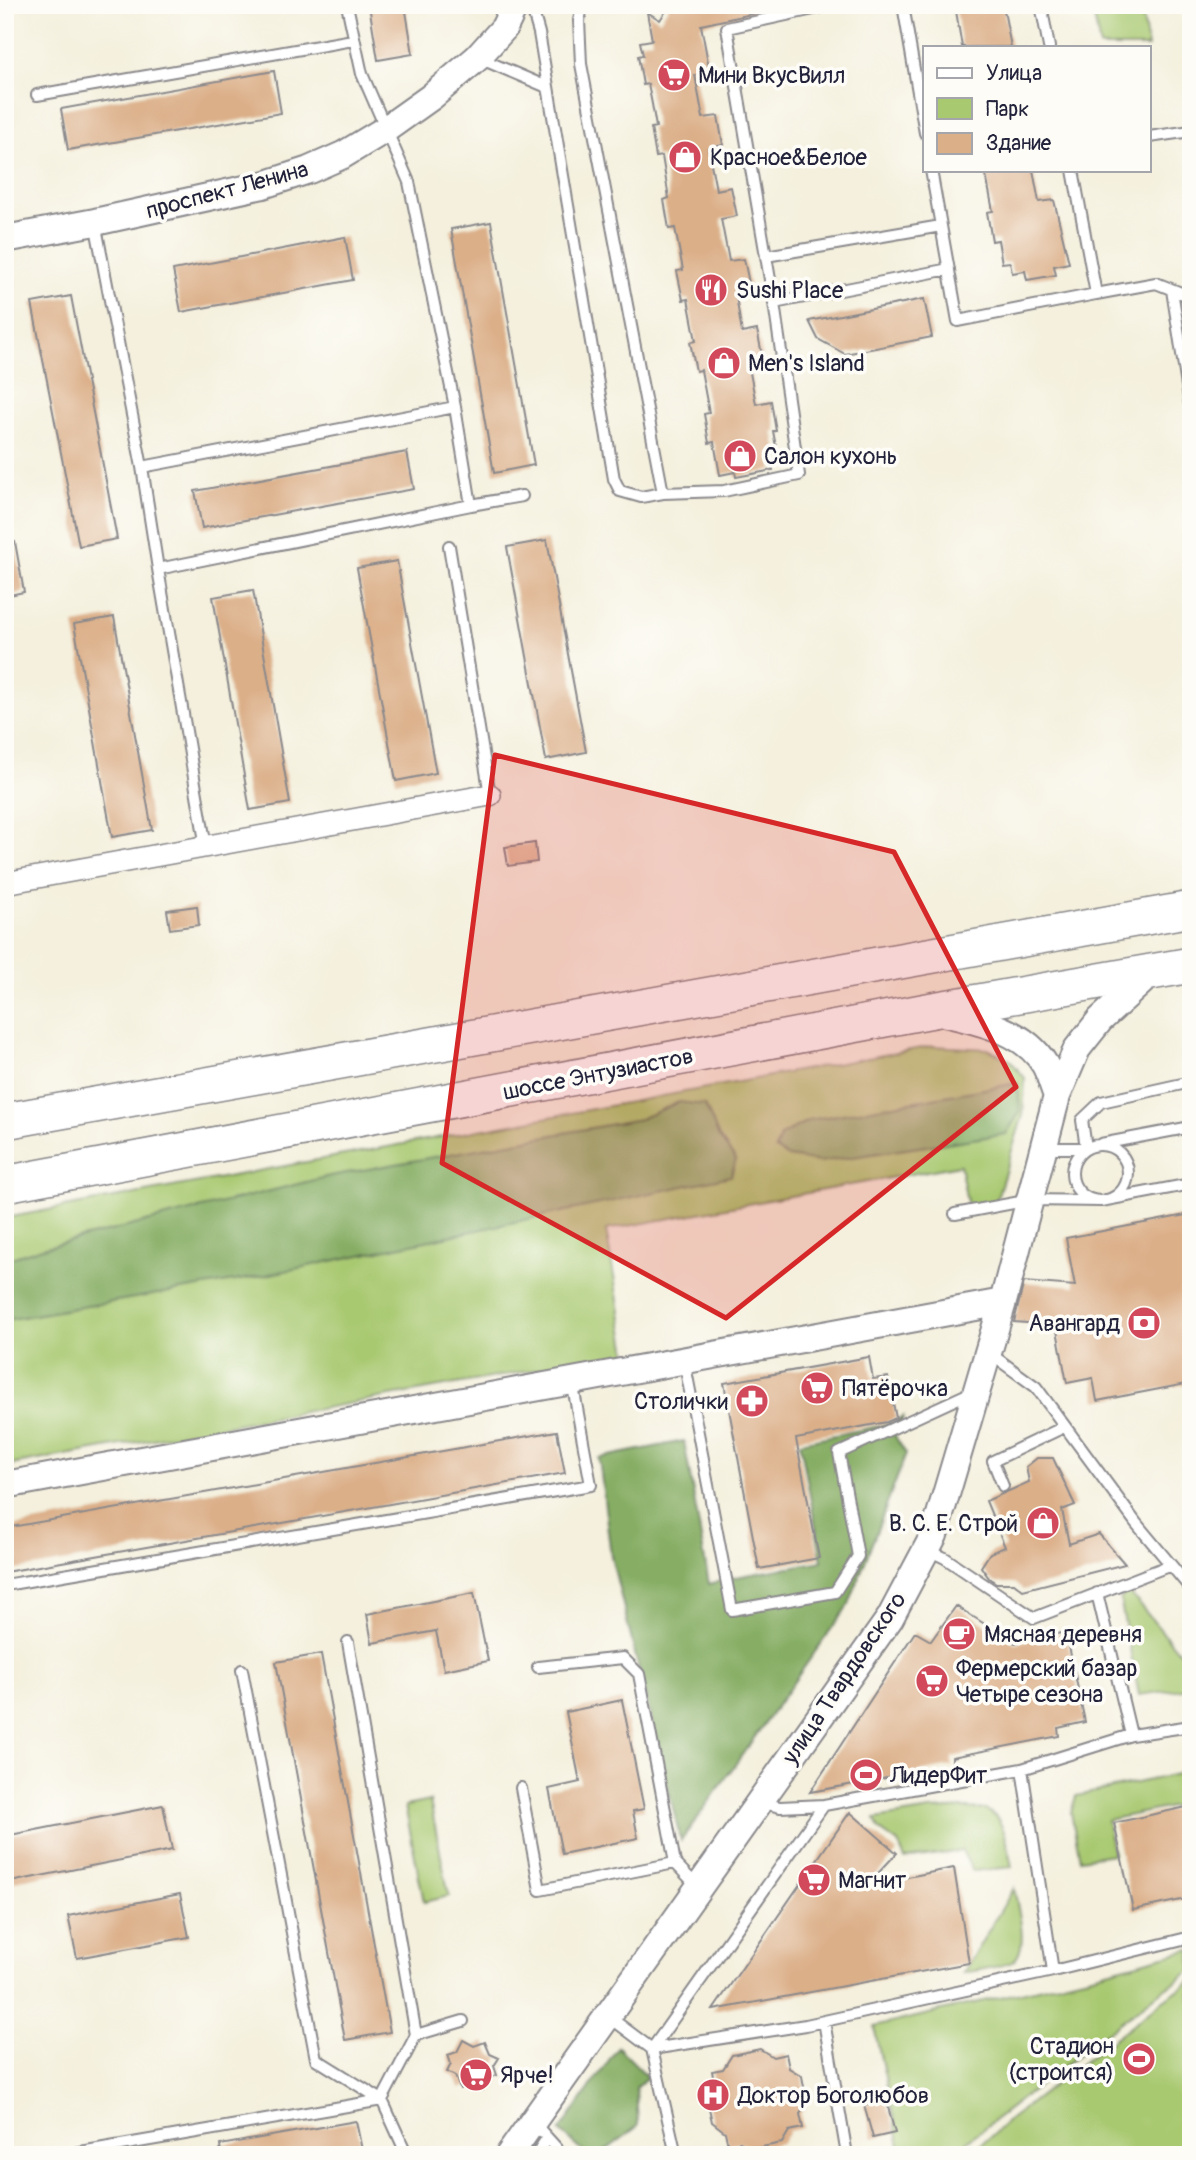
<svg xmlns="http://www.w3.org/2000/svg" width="1196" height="2160" viewBox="0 0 1196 2160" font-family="Pangolin,sans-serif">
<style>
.green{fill:#a9c971;stroke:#667656;stroke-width:2}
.forest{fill:#86ad63;stroke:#54684f;stroke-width:2}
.building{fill:#dbaf88}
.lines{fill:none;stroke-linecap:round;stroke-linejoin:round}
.service-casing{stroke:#8b898c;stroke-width:14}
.minor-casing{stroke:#8b898c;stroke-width:24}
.tertiary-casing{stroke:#8b898c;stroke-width:30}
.trunk-casing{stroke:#8b898c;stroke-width:38}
.service{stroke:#fff;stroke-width:10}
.minor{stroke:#fff;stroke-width:21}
.tertiary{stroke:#fff;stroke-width:26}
.trunk{stroke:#fff;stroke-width:35}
.marked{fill:#d62828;fill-opacity:0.2;stroke:#d62828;stroke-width:5;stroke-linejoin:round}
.labels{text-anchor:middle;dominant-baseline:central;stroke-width:7;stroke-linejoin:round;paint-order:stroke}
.poi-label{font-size:23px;fill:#22223b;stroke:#fdfcf7;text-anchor:start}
.street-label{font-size:23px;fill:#22223b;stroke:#fdfcf7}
</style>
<rect width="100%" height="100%" fill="#fdfcf7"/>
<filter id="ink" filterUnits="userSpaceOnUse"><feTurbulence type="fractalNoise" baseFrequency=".0143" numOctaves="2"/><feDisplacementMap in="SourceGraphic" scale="14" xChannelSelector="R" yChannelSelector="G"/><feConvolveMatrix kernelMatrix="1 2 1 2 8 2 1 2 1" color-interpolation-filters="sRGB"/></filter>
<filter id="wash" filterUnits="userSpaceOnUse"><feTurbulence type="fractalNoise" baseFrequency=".00686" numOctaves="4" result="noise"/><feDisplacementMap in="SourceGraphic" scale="28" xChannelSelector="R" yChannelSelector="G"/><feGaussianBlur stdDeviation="1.57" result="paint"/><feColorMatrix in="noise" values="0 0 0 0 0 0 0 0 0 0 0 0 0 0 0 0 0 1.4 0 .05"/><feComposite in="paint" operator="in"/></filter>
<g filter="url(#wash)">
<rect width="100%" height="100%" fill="#f4f0dd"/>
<path class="green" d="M 1092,5 L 1141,5 L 1148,47 L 1100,47 Z
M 932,1046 L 988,1049 L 1010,1060 L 1025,1078 L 1023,1115 L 996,1201 L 968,1207 L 960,1165 L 606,1230 L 627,1353 L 5,1466 L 5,1218 Z
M 1129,1592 L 1191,1666 L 1191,1688 L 1139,1695 L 1120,1599 Z
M 1191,1771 L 1191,1803 L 1107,1820 L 1113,1854 L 1080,1859 L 1071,1813 L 1076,1796 Z
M 430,1801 L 449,1896 L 424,1902 L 405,1806 Z
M 967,1808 C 973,1809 980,1808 985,1810 C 1006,1816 1008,1849 1012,1867 L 973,1871 L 962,1851 L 905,1859 L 898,1843 L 879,1829 L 875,1819 L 930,1810 Z
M 1014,1888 C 1017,1906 1031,1949 1012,1962 C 1005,1966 973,1971 963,1973 Z
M 1191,1949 L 1191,1971 L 1161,1991 L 949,2155 L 902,2155 L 874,2027 L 1088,1976 Z
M 1191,1981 L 1191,2155 L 970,2155 L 1010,2119 L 1165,1999 Z"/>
<path class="forest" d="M 1018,1083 L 1020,1112 L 1006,1134 L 819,1162 L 788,1157 L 775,1149 L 781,1135 L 809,1120 Z
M 679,1102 L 705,1105 L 719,1137 L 736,1160 L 731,1176 L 252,1278 L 5,1320 L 5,1260 L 42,1248 L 330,1176 L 640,1119 Z
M 903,1417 L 895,1436 L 906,1454 L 849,1604 L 681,1841 L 611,1556 L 599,1458 L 684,1441 L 709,1584 L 736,1577 L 822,1561 L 800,1442 L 895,1423 Z
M 618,2047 L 648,2077 L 636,2088 L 638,2126 L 600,2155 L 587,2155 L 560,2131 Z"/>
<g id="blocks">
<path class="building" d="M 369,5 L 405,5 L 413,54 L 378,60 Z
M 670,5 L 756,5 L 756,13 L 701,25 L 710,73 L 695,75 L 703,118 L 718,116 L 723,145 L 708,148 L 716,190 L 731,187 L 737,216 L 721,219 L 729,261 L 744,259 L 750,288 L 735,290 L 742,333 L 757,330 L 763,359 L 748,362 L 756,404 L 771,401 L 776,431 L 773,431 L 777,452 L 770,453 L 773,470 L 736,477 L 735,472 L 720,475 L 714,442 L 709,443 L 704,414 L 709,413 L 701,370 L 696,371 L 690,342 L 696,341 L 688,299 L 683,300 L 677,271 L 683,270 L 675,228 L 669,229 L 664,200 L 669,198 L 662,156 L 656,157 L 651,128 L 656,127 L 652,104 L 648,84 L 643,85 L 638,56 L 643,55 L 640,42 L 652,40 L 647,12 L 660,20 Z
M 955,5 L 1003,5 L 1011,47 L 962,47 Z
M 274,71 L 281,113 L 68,150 L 61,109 Z
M 985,170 L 1033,170 L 1039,202 L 1054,200 L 1069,263 L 1054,266 L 1056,275 L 1027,280 L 1025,271 L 1012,273 L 1010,262 L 1002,263 L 998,240 L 992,241 L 987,212 L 993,211 Z
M 491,222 L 534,465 L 494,473 L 451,229 Z
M 345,237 L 353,280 L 181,312 L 173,270 Z
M 71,296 L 117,539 L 79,546 L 32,303 Z
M 924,299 L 932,337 L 845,354 L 818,339 L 809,321 Z
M 407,452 L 414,489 L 202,528 L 195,491 Z
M 547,540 L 586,752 L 546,760 L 507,547 Z
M 5,542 L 15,542 L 24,592 L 5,596 Z
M 397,561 L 436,773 L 396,781 L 357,568 Z
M 253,590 L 290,803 L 250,810 L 213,597 Z
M 114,617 L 152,830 L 112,837 L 74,624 Z
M 535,843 L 537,862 L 508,866 L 505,847 Z
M 197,906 L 199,925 L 170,929 L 167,910 Z
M 1191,1214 L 1191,1383 L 1097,1401 L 1093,1378 L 1067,1383 L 1056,1325 L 1014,1322 L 1024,1282 L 1075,1286 L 1066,1238 Z
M 869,1357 L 873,1379 L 888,1377 L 896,1418 L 887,1422 L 796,1439 L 819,1558 L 759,1569 L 724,1383 Z
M 557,1431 L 565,1473 L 5,1572 L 5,1528 Z
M 1037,1458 L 1053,1458 L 1075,1505 L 1062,1510 L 1069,1544 L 1099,1534 L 1125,1564 L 1023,1590 L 1014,1583 L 996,1583 L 989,1578 L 981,1567 L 990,1553 L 1005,1547 L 986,1501 L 1029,1482 L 1026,1467 Z
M 474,1593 L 488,1661 L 444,1670 L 436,1631 L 372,1643 L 367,1614 Z
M 956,1606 L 1015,1643 L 1066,1632 L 1085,1722 L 1058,1728 L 1059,1736 L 952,1757 L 952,1766 L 810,1792 L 915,1632 L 931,1641 Z
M 321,1654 L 390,2032 L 345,2040 L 276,1662 Z
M 622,1700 L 644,1809 L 633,1811 L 638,1838 L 562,1854 L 549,1789 L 580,1782 L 566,1712 Z
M 163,1805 L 172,1850 L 5,1883 L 5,1836 Z
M 1191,1806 L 1191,1898 L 1133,1910 L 1114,1823 Z
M 850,1812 L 897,1853 L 867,1885 L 954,1868 L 969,1963 L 713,2010 Z
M 180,1894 L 189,1937 L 77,1958 L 68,1916 Z
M 463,2040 L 474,2046 L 485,2042 L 490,2054 L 499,2058 L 494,2066 L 497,2075 L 488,2078 L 482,2090 L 472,2084 L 460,2089 L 455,2076 L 447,2072 L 451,2064 L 448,2055 L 457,2052 Z
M 760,2049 L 773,2057 L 786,2054 L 789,2068 L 802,2076 L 807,2103 L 800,2114 L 803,2128 L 789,2131 L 782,2143 L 752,2149 L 740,2142 L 728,2145 L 725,2132 L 712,2122 L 706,2094 L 714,2082 L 712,2071 L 723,2069 L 732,2055 Z
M 886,2099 L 895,2133 L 873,2138 L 864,2105 Z
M 356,2121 L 363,2155 L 221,2155 L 220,2145 Z"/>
</g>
</g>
<g filter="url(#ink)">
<use href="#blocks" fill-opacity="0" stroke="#8b898c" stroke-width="2"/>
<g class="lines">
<defs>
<path id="service" d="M 531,5 L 539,33 L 614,479 L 620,491 L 641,497 L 663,493
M 583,5 L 579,20 L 581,64 L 663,493 L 724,491 L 799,475 L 774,303 L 727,28 L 832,5
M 903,5 L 925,133
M 1041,5 L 1049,47
M 479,58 L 547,87
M 37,95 L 353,40
M 1149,137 L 1191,131
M 931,170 L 958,321 L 1096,294 L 1073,170
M 95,222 L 142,467 L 455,407
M 766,256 L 941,226
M 1172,290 L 1191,412
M 1096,294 L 1156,283 L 1191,297
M 774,303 L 949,269
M 142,467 L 158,569
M 471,505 L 522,496
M 449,546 L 490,795
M 206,847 L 158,569 L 471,505 L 455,407 L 409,182 L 362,74 L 347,5
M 1101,1144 L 1191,1127
M1072 1173a28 28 0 1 1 56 0a28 28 0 1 1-56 0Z
M 1044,1148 L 1086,1148 L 1082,1120 L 1101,1102 L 1191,1082
M 955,1214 L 1030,1200 L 1101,1201 L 1191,1184
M 988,1352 L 1036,1387 L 1136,1523 L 1191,1589
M 684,1360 L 732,1610 L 835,1592 L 858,1556 L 839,1453 L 974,1391
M 1003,1486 L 993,1461 L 1064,1427
M 926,1549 L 945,1558 L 1034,1618 L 1171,1565
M 5,1585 L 591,1485 L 572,1381
M 1097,1593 L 1131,1735
M 348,1642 L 416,2035
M 538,1667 L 623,1658 L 639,1674 L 675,1863 L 699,1888
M 242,1670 L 316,2059 L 382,2100 L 407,2155
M 521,1788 L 540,1890 L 675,1863
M 824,1805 L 1022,1769 L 1131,1735 L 1191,1726
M 1053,1971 L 1191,1937
M 608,2016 L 652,2049 L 676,2155
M 824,2021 L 847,2155
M 652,2049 L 806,2025 L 1053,1971 L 1022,1769
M 652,2049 L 824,1805 L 780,1807 L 759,1802
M 533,2122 L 563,2155
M 63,2155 L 382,2100 L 416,2035 L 463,2021
M 536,2155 L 547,2138"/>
<path id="minor" d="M 5,883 L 490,795"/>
<path id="tertiary" d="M 5,239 L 95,222 L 263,185 L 309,170 L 343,155 L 386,129 L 431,97 L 477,58 L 504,28 L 515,5
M 939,1012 C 977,1021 1024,1029 1045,1065 C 1050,1074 1053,1086 1057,1096
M 5,1485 L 1003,1302
M 509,2155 L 890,1618 L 934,1535 L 1003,1302 L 1057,1096 L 1077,1049 L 1100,1020 L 1152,972"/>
<path id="trunk" d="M 5,1121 L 1191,909
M 5,1184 L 933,1010 L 1191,965"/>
</defs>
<use href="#service" class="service-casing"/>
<use href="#minor" class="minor-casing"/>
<use href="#tertiary" class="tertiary-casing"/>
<use href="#trunk" class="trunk-casing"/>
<use href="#service" class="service"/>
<use href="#minor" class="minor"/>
<use href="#tertiary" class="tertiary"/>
<use href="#trunk" class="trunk"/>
</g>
</g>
<path class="marked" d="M 495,755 L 894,852 L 1016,1087 L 726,1318 L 442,1163 Z"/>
<defs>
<symbol id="supermarket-disc" viewBox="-11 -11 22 22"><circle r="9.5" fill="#d1495b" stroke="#fdfcf7"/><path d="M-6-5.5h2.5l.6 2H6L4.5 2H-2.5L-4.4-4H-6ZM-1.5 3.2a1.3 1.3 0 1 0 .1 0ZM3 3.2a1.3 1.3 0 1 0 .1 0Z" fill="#fff"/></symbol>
<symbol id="shop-disc" viewBox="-11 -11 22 22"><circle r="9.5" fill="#d1495b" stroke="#fdfcf7"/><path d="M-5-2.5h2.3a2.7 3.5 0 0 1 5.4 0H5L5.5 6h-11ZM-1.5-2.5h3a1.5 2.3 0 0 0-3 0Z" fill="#fff"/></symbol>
<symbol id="restaurant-disc" viewBox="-11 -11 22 22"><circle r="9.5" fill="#d1495b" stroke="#fdfcf7"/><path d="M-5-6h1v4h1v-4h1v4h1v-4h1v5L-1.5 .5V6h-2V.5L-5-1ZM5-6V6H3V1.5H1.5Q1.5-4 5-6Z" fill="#fff"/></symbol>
<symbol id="bank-disc" viewBox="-11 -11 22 22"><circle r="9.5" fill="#d1495b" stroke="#fdfcf7"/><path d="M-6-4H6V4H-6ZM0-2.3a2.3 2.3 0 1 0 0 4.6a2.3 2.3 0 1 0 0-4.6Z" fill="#fff"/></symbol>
<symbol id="pharmacy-disc" viewBox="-11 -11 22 22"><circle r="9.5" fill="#d1495b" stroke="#fdfcf7"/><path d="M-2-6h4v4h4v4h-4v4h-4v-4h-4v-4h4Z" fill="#fff"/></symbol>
<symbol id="cafe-disc" viewBox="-11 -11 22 22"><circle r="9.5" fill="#d1495b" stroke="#fdfcf7"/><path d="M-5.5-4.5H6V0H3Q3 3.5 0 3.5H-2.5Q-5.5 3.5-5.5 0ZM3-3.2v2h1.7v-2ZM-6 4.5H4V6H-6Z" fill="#fff"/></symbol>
<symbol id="stadium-disc" viewBox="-11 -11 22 22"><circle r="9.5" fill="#d1495b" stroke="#fdfcf7"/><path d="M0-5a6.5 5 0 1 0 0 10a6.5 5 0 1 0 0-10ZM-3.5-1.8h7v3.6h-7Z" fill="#fff"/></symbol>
<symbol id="hospital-disc" viewBox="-11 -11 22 22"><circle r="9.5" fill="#d1495b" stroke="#fdfcf7"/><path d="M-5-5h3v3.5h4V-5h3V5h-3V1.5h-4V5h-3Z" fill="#fff"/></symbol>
</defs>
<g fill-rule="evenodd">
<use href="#supermarket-disc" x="655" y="56" width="38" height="38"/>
<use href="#shop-disc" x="666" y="138" width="38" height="38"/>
<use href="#restaurant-disc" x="692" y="271" width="38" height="38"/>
<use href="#shop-disc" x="705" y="344" width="38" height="38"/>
<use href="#shop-disc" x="721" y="437" width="38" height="38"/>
<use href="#bank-disc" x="1125" y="1304" width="38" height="38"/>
<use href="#supermarket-disc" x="798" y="1369" width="38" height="38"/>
<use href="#pharmacy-disc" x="733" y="1382" width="38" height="38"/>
<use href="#shop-disc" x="1024" y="1504" width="38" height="38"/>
<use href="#cafe-disc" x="940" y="1615" width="38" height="38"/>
<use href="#supermarket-disc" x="913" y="1662" width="38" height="38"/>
<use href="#stadium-disc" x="847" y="1756" width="38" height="38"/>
<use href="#supermarket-disc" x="795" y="1861" width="38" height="38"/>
<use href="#stadium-disc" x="1120" y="2040" width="38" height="38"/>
<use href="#supermarket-disc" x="457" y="2056" width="38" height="38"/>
<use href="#hospital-disc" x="694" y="2076" width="38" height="38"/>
</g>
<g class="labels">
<g class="poi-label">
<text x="698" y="75">Мини ВкусВилл</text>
<text x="710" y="157">Красное&amp;Белое</text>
<text x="736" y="290">Sushi Place</text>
<text x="748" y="363">Men's Island</text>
<text x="764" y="456">Салон кухонь</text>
<text x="1120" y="1323" text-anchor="end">Авангард</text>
<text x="842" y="1388">Пятёрочка</text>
<text x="728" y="1401" text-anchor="end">Столички</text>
<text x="1018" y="1523" text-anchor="end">В. С. Е. Строй</text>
<text x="984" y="1634">Мясная деревня</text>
<text x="956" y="1668">Фермерский базар<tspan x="956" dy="26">Четыре сезона</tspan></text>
<text x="890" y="1775">ЛидерФит</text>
<text x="838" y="1880">Магнит</text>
<text x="1114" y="2046" text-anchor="end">Стадион<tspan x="1114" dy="26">(строится)</tspan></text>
<text x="500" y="2075">Ярче!</text>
<text x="738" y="2095">Доктор Боголюбов</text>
</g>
<g class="street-label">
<text transform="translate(227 190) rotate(-15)">проспект Ленина</text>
<text transform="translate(598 1074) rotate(-11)">шоссе Энтузиастов</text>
<text transform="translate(844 1678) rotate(-56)">улица Твардовского</text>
</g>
</g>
<rect width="1196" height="2160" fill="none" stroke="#fdfcf7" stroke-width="28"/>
<rect x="923" y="46" width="228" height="126" fill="#fdfcf7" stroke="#a5a5ac" stroke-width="2"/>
<rect x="937" y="68" width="35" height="10" fill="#ffffff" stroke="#a5a5ac" stroke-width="2"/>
<text x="986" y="80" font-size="21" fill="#22223b">Улица</text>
<rect x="937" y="98" width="35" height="21" fill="#a9c971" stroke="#a5a5ac" stroke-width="2"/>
<text x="986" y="116" font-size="21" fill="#22223b">Парк</text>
<rect x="937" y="133" width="35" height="21" fill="#dbaf88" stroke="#a5a5ac" stroke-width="2"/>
<text x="986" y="150" font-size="21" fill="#22223b">Здание</text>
</svg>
